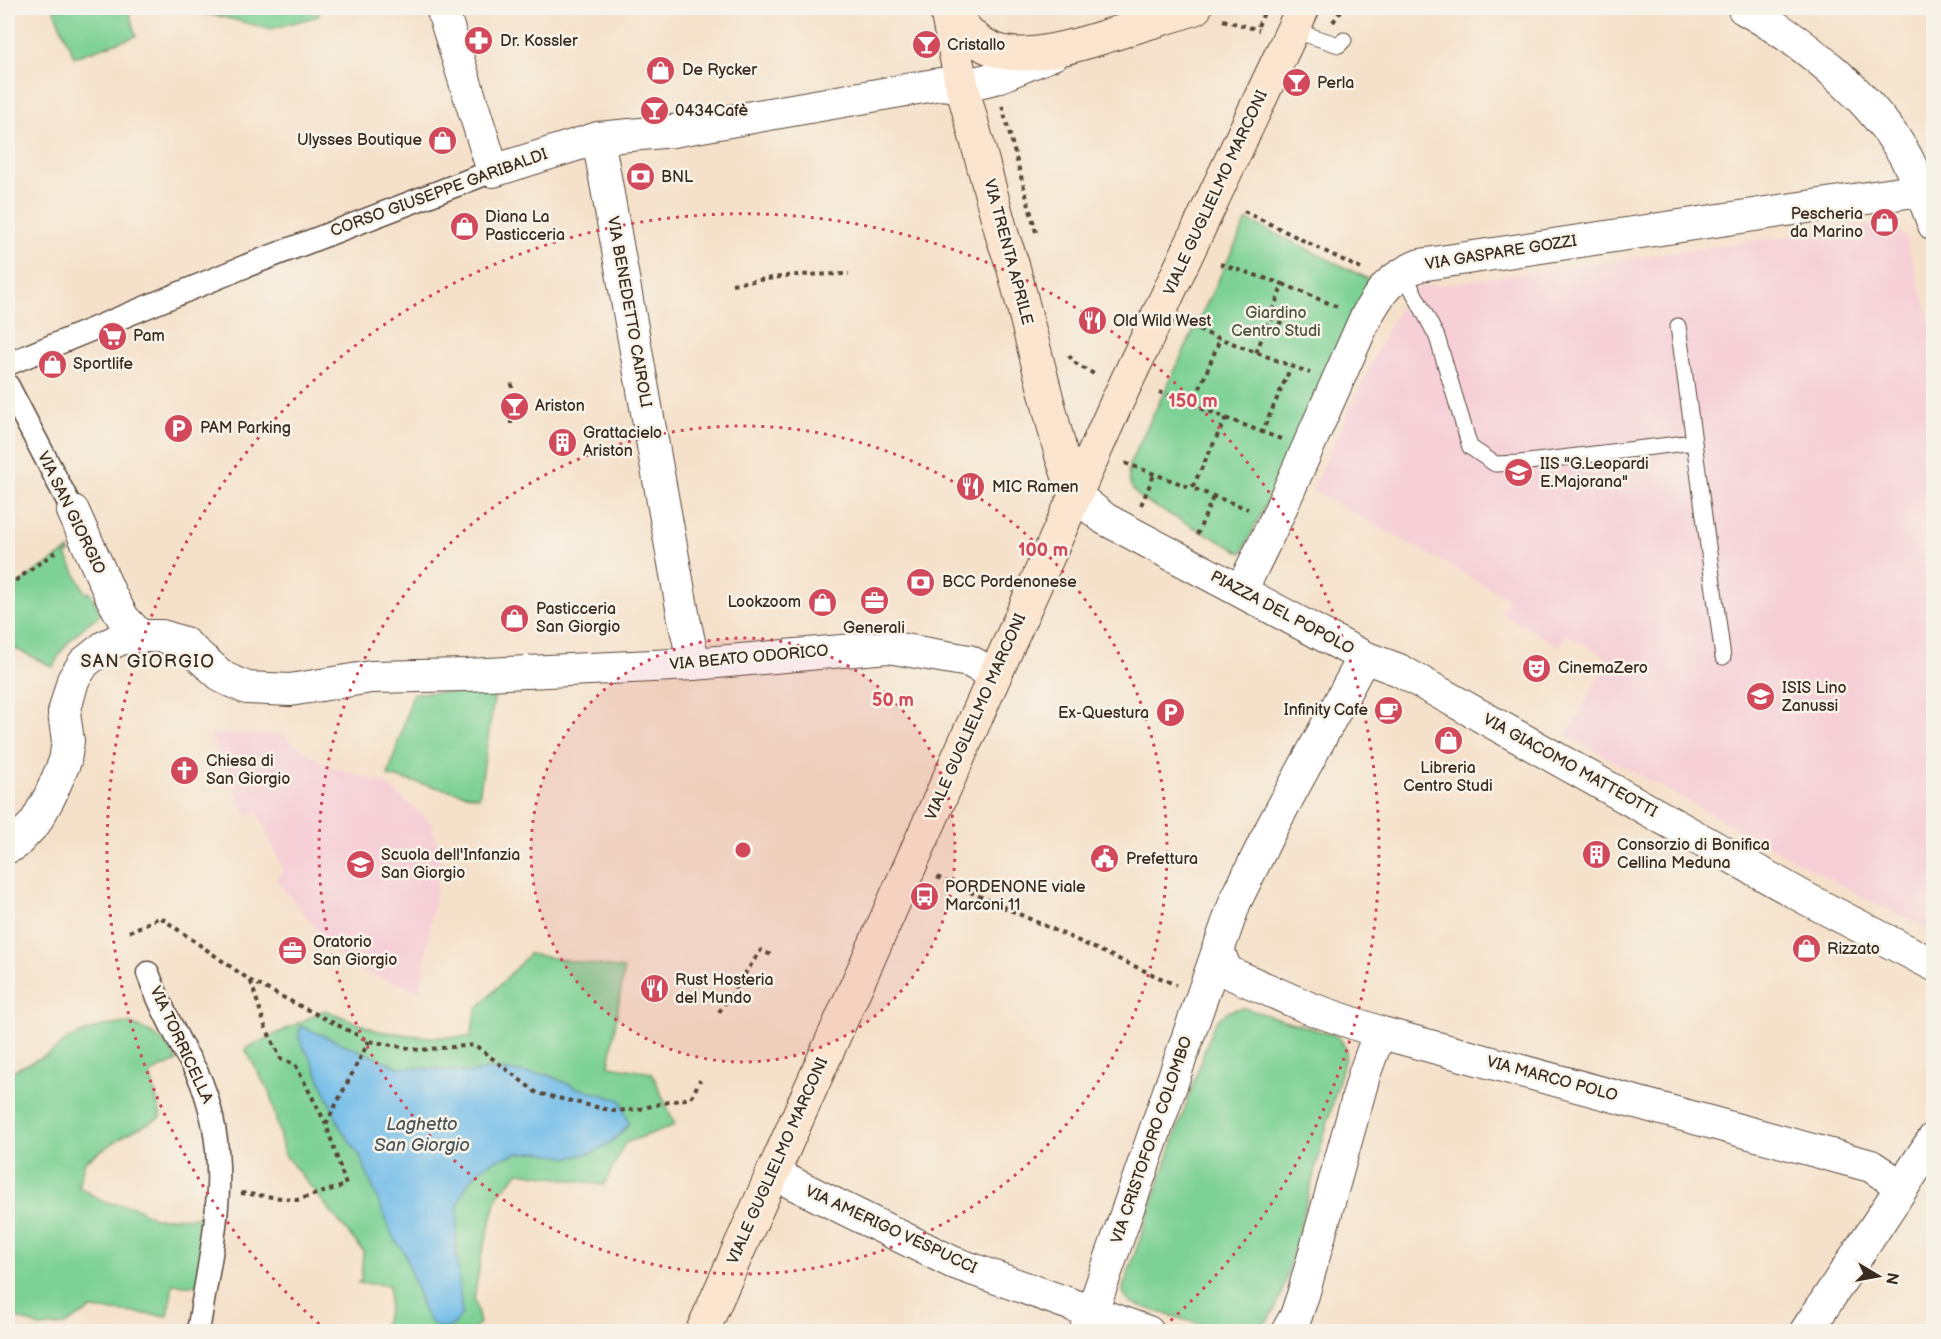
<svg xmlns="http://www.w3.org/2000/svg" width="1941" height="1339" viewBox="0 0 1941 1339" font-family="'Balsamiq Sans',sans-serif">
<style>
.built{fill:#f6cfd7}
.green{fill:#7dd194;stroke:#5c7e59;stroke-width:1.5}
.water{fill:#6fbce9;stroke:#557384;stroke-width:1.5}
.lines{fill:none;stroke-linecap:round;stroke-linejoin:round}
.service-casing{stroke:#574538;stroke-width:17}
.pedestrian-casing{stroke:#574538;stroke-width:25}
.minor-casing{stroke:#574538;stroke-width:34}
.tertiary-casing{stroke:#574538;stroke-width:35}
.secondary-casing{stroke:#574538;stroke-width:35}
.path{stroke:#574538;stroke-width:4;stroke-dasharray:4.5 4.5;stroke-linecap:butt}
.service{stroke:#fff;stroke-width:15}
.pedestrian{stroke:#fff;stroke-width:22}
.minor{stroke:#fff;stroke-width:32}
.tertiary{stroke:#fff;stroke-width:33}
.secondary{stroke:#fbe5cf;stroke-width:33}
.ring{fill:none;stroke:#d1495b;stroke-width:3;stroke-dasharray:3 6}
.labels{text-anchor:middle;dominant-baseline:central;stroke-width:5;stroke-linejoin:round;paint-order:stroke}
.poi-label{font-size:16px;fill:#3b2a1e;stroke:#f7f3e8;text-anchor:start}
.street-label{font-size:16px;fill:#3b2a1e;stroke:#f7f3e8}
.park-label{font-size:16px;fill:#4c543c;stroke:#f7f3e8}
.neighbourhood-label{font-size:18px;letter-spacing:1.5px;fill:#3b2a1e;stroke:#f7f3e8}
.water-label{font-size:18px;font-style:italic;fill:#4b565b;stroke:#f7f3e8}
.centre{fill:#d1495b;stroke:#f7f3e8;stroke-width:3}
.ring-label{font-size:18px;text-anchor:middle;font-weight:bold;fill:#d1495b;stroke:#f7f3e8;stroke-width:5;stroke-linejoin:round;paint-order:stroke}
</style>
<rect width="100%" height="100%" fill="#f7f3e8"/>
<filter id="ink" filterUnits="userSpaceOnUse"><feTurbulence type="fractalNoise" baseFrequency=".0167" numOctaves="2"/><feDisplacementMap in="SourceGraphic" scale="12" xChannelSelector="R" yChannelSelector="G"/><feConvolveMatrix kernelMatrix="1 2 1 2 8 2 1 2 1" color-interpolation-filters="sRGB"/></filter>
<filter id="wash" filterUnits="userSpaceOnUse"><feTurbulence type="fractalNoise" baseFrequency=".008" numOctaves="4" result="noise"/><feDisplacementMap in="SourceGraphic" scale="24" xChannelSelector="R" yChannelSelector="G"/><feGaussianBlur stdDeviation="1.35" result="paint"/><feColorMatrix in="noise" values="0 0 0 0 0 0 0 0 0 0 0 0 0 0 0 0 0 1.4 0 .05"/><feComposite in="paint" operator="in"/></filter>
<g filter="url(#wash)">
<rect width="100%" height="100%" fill="#f5e1ca"/>
<path class="built" d="M 1884,223 L 1905,236 L 1934,335 L 1933,932 L 1872,902 L 1567,735 L 1609,658 L 1565,634 L 1559,646 L 1500,613 L 1508,598 L 1312,490 L 1387,330 L 1402,303 L 1420,286 L 1448,284 Z
M 210,734 L 281,734 L 322,763 L 386,784 L 431,822 L 441,858 L 420,991 L 348,967 L 277,881 L 283,869 L 258,813 L 247,816 Z"/>
<path class="green" d="M 53,8 L 128,8 L 136,36 L 74,57 Z
M 193,8 L 318,8 L 319,16 L 270,29 L 223,17 L 194,12 Z
M 1247,220 L 1373,281 L 1242,553 L 1143,500 C 1130,490 1127,481 1129,465 Z
M 69,550 L 71,552 L 66,555 L 86,594 L 90,592 L 101,614 C 80,628 63,644 53,667 L 8,645 L 8,593 L 34,572 Z
M 495,691 L 479,797 L 388,776 L 413,693 Z
M 529,954 L 624,969 L 609,1066 L 652,1073 L 675,1125 L 625,1143 L 604,1185 L 519,1172 L 498,1195 L 481,1257 L 474,1298 L 480,1323 L 472,1331 L 381,1331 L 389,1309 L 389,1285 L 358,1283 L 361,1280 L 363,1251 L 284,1154 L 270,1094 L 245,1049 L 325,1010 L 378,1031 L 426,1037 L 470,1037 L 477,1009 Z
M 1244,1008 L 1339,1037 L 1346,1049 L 1345,1057 L 1282,1294 C 1276,1306 1271,1320 1259,1328 C 1236,1339 1158,1312 1132,1303 C 1126,1299 1123,1296 1123,1288 L 1212,1029 C 1220,1015 1229,1009 1244,1008 Z
M 128,1023 C 151,1031 165,1039 177,1061 L 150,1073 L 161,1117 L 125,1135 L 85,1161 L 78,1186 L 103,1202 L 135,1207 L 154,1218 L 209,1217 L 199,1286 L 173,1284 L 168,1316 L 91,1309 L 65,1325 L 40,1327 L 12,1316 L 8,1309 L 8,1073 L 49,1054 L 68,1039 L 102,1026 Z"/>
<path class="water" d="M 300,1026 L 399,1067 L 437,1069 L 470,1073 L 488,1069 L 548,1075 L 575,1087 L 621,1100 L 629,1124 L 614,1140 L 595,1152 L 568,1158 L 540,1152 L 519,1153 L 495,1160 L 482,1168 L 469,1181 L 458,1204 L 456,1244 L 462,1314 L 454,1325 L 445,1329 L 436,1326 L 429,1320 L 423,1310 L 405,1254 L 392,1235 L 360,1156 L 341,1129 L 313,1063 L 304,1048 L 299,1038 Z"/>
</g>
<g filter="url(#ink)">
<g class="lines">
<defs>
<path id="service" d="M 1292,30 L 1339,45 L 1344,40
M 1403,272 L 1437,337 L 1470,447 L 1495,464 L 1520,463 L 1694,442 L 1723,657
M 1678,326 L 1694,442"/>
<path id="pedestrian" d="M 8,364 L 246,266 L 493,171
M 8,386 L 73,511
M 148,973 C 158,1001 171,1026 185,1052 C 191,1062 198,1073 202,1084 C 234,1168 211,1247 198,1332"/>
<path id="minor" d="M 442,8 L 493,171 L 598,138 L 673,131 L 940,84 L 962,86 L 995,78 L 1053,54
M 598,138 L 684,619 L 694,664
M 1075,495 L 1105,519 L 1364,657 L 1399,670 L 1805,898 L 1934,965
M 73,511 L 111,596 L 123,618 L 140,636
M 1241,591 L 1276,519 L 1365,319 C 1380,291 1390,277 1420,265 L 1934,188
M 8,847 L 15,844 L 35,823 L 50,796 L 65,761 L 68,741 L 64,713 L 73,680 L 84,663 L 104,647 L 120,639 L 140,636 L 162,636 L 184,643 L 224,678 L 247,688 L 290,690 L 371,677 L 467,675 L 694,664 L 888,647 L 969,661 L 995,675
M 1218,949 L 1224,966 L 1230,973 L 1309,1008 L 1382,1033 L 1871,1166 L 1901,1186
M 772,1173 L 952,1262 L 1148,1332
M 1085,1332 L 1235,902 L 1272,827 L 1364,657
M 1287,1332 L 1296,1316 L 1303,1295 L 1365,1072 L 1376,1042 L 1382,1033"/>
<path id="tertiary" d="M 1744,8 C 1804,42 1867,93 1903,152 C 1916,174 1925,200 1934,224
M 1806,1332 L 1934,1139"/>
<path id="secondary" d="M 946,8 L 962,86 L 1003,238 L 1013,266 L 1061,454 L 1075,495
M 953,8 C 962,30 978,46 1002,52 C 1037,61 1104,37 1138,26 C 1157,20 1177,15 1195,8
M 702,1332 L 1116,404 L 1303,8"/>
</defs>
<use href="#service" class="service-casing"/>
<use href="#pedestrian" class="pedestrian-casing"/>
<use href="#minor" class="minor-casing"/>
<use href="#tertiary" class="tertiary-casing"/>
<use href="#secondary" class="secondary-casing"/>
<path class="path" d="M 1223,20 L 1259,30
M 1333,22 L 1343,8
M 1258,26 L 1266,8
M 1002,106 L 1036,232
M 1244,211 L 1361,269
M 1220,264 L 1283,284 L 1256,353
M 732,284 L 794,275 L 849,274
M 1283,284 L 1338,307
M 1270,318 L 1298,330
M 1190,327 L 1310,373
M 1069,355 C 1075,366 1086,369 1096,375
M 1159,392 L 1262,432
M 1193,405 L 1220,339
M 1226,418 L 1192,488 L 1248,509
M 511,424 L 512,383
M 1281,439 L 1262,432 L 1291,367
M 1125,463 L 1192,488
M 1141,505 L 1154,475
M 1197,535 L 1213,497
M 8,586 L 58,550
M 937,877 L 1176,985
M 129,932 L 160,917 L 251,981 L 369,1041 L 419,1050 L 475,1045 L 537,1093 L 613,1111 L 640,1109 L 663,1103 L 691,1098 L 700,1080
M 719,1012 L 761,950 L 773,956
M 326,1124 L 369,1041
M 241,1193 L 297,1200 L 346,1185 L 326,1124 L 295,1064 L 281,1059 L 265,1026 L 251,982"/>
<use href="#service" class="service"/>
<use href="#pedestrian" class="pedestrian"/>
<use href="#minor" class="minor"/>
<use href="#tertiary" class="tertiary"/>
<use href="#secondary" class="secondary"/>
</g>
</g>
<circle cx="743" cy="850" r="212" fill="#d1495b" fill-opacity=".12"/>
<g class="ring">
<circle cx="743" cy="850" r="212"/>
<circle cx="743" cy="850" r="424"/>
<path d="M326 1330A636 636 0 1 1 1160 1330"/>
</g>
<defs>
<symbol id="pharmacy-disc" viewBox="-11 -11 22 22"><circle r="9.5" fill="#d1495b" stroke="#f7f3e8"/><path d="M-2-6h4v4h4v4h-4v4h-4v-4h-4v-4h4Z" fill="#fff"/></symbol>
<symbol id="bar-disc" viewBox="-11 -11 22 22"><circle r="9.5" fill="#d1495b" stroke="#f7f3e8"/><path d="M-6-5H6L.8 .8V4.5H3.5V6h-7V4.5H-.8V.8Z" fill="#fff"/></symbol>
<symbol id="shop-disc" viewBox="-11 -11 22 22"><circle r="9.5" fill="#d1495b" stroke="#f7f3e8"/><path d="M-5-2.5h2.3a2.7 3.5 0 0 1 5.4 0H5L5.5 6h-11ZM-1.5-2.5h3a1.5 2.3 0 0 0-3 0Z" fill="#fff"/></symbol>
<symbol id="bank-disc" viewBox="-11 -11 22 22"><circle r="9.5" fill="#d1495b" stroke="#f7f3e8"/><path d="M-6-4H6V4H-6ZM0-2.3a2.3 2.3 0 1 0 0 4.6a2.3 2.3 0 1 0 0-4.6Z" fill="#fff"/></symbol>
<symbol id="restaurant-disc" viewBox="-11 -11 22 22"><circle r="9.5" fill="#d1495b" stroke="#f7f3e8"/><path d="M-5-6h1v4h1v-4h1v4h1v-4h1v5L-1.5 .5V6h-2V.5L-5-1ZM5-6V6H3V1.5H1.5Q1.5-4 5-6Z" fill="#fff"/></symbol>
<symbol id="supermarket-disc" viewBox="-11 -11 22 22"><circle r="9.5" fill="#d1495b" stroke="#f7f3e8"/><path d="M-6-5.5h2.5l.6 2H6L4.5 2H-2.5L-4.4-4H-6ZM-1.5 3.2a1.3 1.3 0 1 0 .1 0ZM3 3.2a1.3 1.3 0 1 0 .1 0Z" fill="#fff"/></symbol>
<symbol id="parking-disc" viewBox="-11 -11 22 22"><circle r="9.5" fill="#d1495b" stroke="#f7f3e8"/><path d="M-3.5-5.5H1a3.5 3.5 0 0 1 0 7H-1V5.5H-3.5ZM-1-3.4V-.6H.8a1.4 1.4 0 0 0 0-2.8Z" fill="#fff"/></symbol>
<symbol id="building-disc" viewBox="-11 -11 22 22"><circle r="9.5" fill="#d1495b" stroke="#f7f3e8"/><path d="M-4-6H4V6H1V3H-1V6H-4ZM-2.5-4.3h1.7v1.8h-1.7ZM.8-4.3h1.7v1.8H.8ZM-2.5-1h1.7V.8h-1.7ZM.8-1h1.7V.8H.8Z" fill="#fff"/></symbol>
<symbol id="school-disc" viewBox="-11 -11 22 22"><circle r="9.5" fill="#d1495b" stroke="#f7f3e8"/><path d="M0-5L7-2L0 1L-7-2ZM-4 1L0 2.5L4 1V4Q0 6-4 4Z" fill="#fff"/></symbol>
<symbol id="office-disc" viewBox="-11 -11 22 22"><circle r="9.5" fill="#d1495b" stroke="#f7f3e8"/><path d="M-6-3h4V-5.5h4V-3h4V5H-6ZM-1-4.5V-3h2v-1.5ZM-6 0V1H6V0Z" fill="#fff"/></symbol>
<symbol id="theatre-disc" viewBox="-11 -11 22 22"><circle r="9.5" fill="#d1495b" stroke="#f7f3e8"/><path d="M-5-5.5Q0-4 5-5.5V0Q5 5 0 6Q-5 5-5 0ZM-3.3-2.5H-1v1.5H-3.3ZM1-2.5H3.3v1.5H1ZM-2.8 1Q0 5.5 2.8 1Z" fill="#fff"/></symbol>
<symbol id="cafe-disc" viewBox="-11 -11 22 22"><circle r="9.5" fill="#d1495b" stroke="#f7f3e8"/><path d="M-5.5-4.5H6V0H3Q3 3.5 0 3.5H-2.5Q-5.5 3.5-5.5 0ZM3-3.2v2h1.7v-2ZM-6 4.5H4V6H-6Z" fill="#fff"/></symbol>
<symbol id="church-disc" viewBox="-11 -11 22 22"><circle r="9.5" fill="#d1495b" stroke="#f7f3e8"/><path d="M-1.2-6h2.4v3.5h3.3v2.4h-3.3V6h-2.4V-.1h-3.3v-2.4h3.3Z" fill="#fff"/></symbol>
<symbol id="civic-disc" viewBox="-11 -11 22 22"><circle r="9.5" fill="#d1495b" stroke="#f7f3e8"/><path d="M-.6-6.5H3V-4.5H.6V-3L4-1V1h2V6H-6V1h2V-1L-.6-3ZM-1.2 2.5V6h2.4V2.5Z" fill="#fff"/></symbol>
<symbol id="bus-disc" viewBox="-11 -11 22 22"><circle r="9.5" fill="#d1495b" stroke="#f7f3e8"/><path d="M-5-6H5V4H4V6H2V4H-2V6H-4V4H-5ZM-3.5-4V0h7V-4ZM-3.5 1.2v1.5H-2V1.2ZM2 1.2v1.5H3.5V1.2Z" fill="#fff"/></symbol>
</defs>
<g fill-rule="evenodd">
<use href="#pharmacy-disc" x="462" y="24" width="33" height="33"/>
<use href="#bar-disc" x="910" y="28" width="33" height="33"/>
<use href="#shop-disc" x="644" y="54" width="33" height="33"/>
<use href="#bar-disc" x="1280" y="66" width="33" height="33"/>
<use href="#bar-disc" x="638" y="94" width="33" height="33"/>
<use href="#shop-disc" x="426" y="124" width="33" height="33"/>
<use href="#bank-disc" x="624" y="160" width="33" height="33"/>
<use href="#shop-disc" x="1868" y="206" width="33" height="33"/>
<use href="#shop-disc" x="448" y="210" width="33" height="33"/>
<use href="#restaurant-disc" x="1076" y="304" width="33" height="33"/>
<use href="#supermarket-disc" x="96" y="320" width="33" height="33"/>
<use href="#shop-disc" x="36" y="348" width="33" height="33"/>
<use href="#bar-disc" x="498" y="390" width="33" height="33"/>
<use href="#parking-disc" x="162" y="412" width="33" height="33"/>
<use href="#building-disc" x="546" y="426" width="33" height="33"/>
<use href="#school-disc" x="1502" y="456" width="33" height="33"/>
<use href="#restaurant-disc" x="954" y="470" width="33" height="33"/>
<use href="#bank-disc" x="904" y="566" width="33" height="33"/>
<use href="#office-disc" x="858" y="584" width="33" height="33"/>
<use href="#shop-disc" x="806" y="586" width="33" height="33"/>
<use href="#shop-disc" x="498" y="602" width="33" height="33"/>
<use href="#theatre-disc" x="1520" y="652" width="33" height="33"/>
<use href="#school-disc" x="1744" y="680" width="33" height="33"/>
<use href="#cafe-disc" x="1372" y="694" width="33" height="33"/>
<use href="#parking-disc" x="1154" y="696" width="33" height="33"/>
<use href="#shop-disc" x="1432" y="724" width="33" height="33"/>
<use href="#church-disc" x="168" y="754" width="33" height="33"/>
<use href="#building-disc" x="1580" y="838" width="33" height="33"/>
<use href="#civic-disc" x="1088" y="842" width="33" height="33"/>
<use href="#school-disc" x="344" y="848" width="33" height="33"/>
<use href="#bus-disc" x="908" y="880" width="33" height="33"/>
<use href="#shop-disc" x="1790" y="932" width="33" height="33"/>
<use href="#office-disc" x="276" y="934" width="33" height="33"/>
<use href="#restaurant-disc" x="638" y="972" width="33" height="33"/>
</g>
<g class="labels">
<g class="poi-label">
<text x="500" y="41">Dr. Kossler</text>
<text x="947" y="45">Cristallo</text>
<text x="682" y="70">De Rycker</text>
<text x="1317" y="83">Perla</text>
<text x="675" y="111">0434Cafè</text>
<text x="422" y="140" text-anchor="end">Ulysses Boutique</text>
<text x="661" y="177">BNL</text>
<text x="1863" y="214" text-anchor="end">Pescheria<tspan x="1863" dy="18">da Marino</tspan></text>
<text x="485" y="217">Diana La<tspan x="485" dy="18">Pasticceria</tspan></text>
<text x="1113" y="321">Old Wild West</text>
<text x="133" y="336">Pam</text>
<text x="73" y="364">Sportlife</text>
<text x="535" y="406">Ariston</text>
<text x="200" y="428">PAM Parking</text>
<text x="583" y="433">Grattacielo<tspan x="583" dy="18">Ariston</tspan></text>
<text x="1540" y="464">IIS "G.Leopardi<tspan x="1540" dy="18">E.Majorana"</tspan></text>
<text x="992" y="487">MIC Ramen</text>
<text x="942" y="582">BCC Pordenonese</text>
<text x="801" y="602" text-anchor="end">Lookzoom</text>
<text x="536" y="609">Pasticceria<tspan x="536" dy="18">San Giorgio</tspan></text>
<text x="874" y="628" text-anchor="middle">Generali</text>
<text x="1558" y="668">CinemaZero</text>
<text x="1782" y="688">ISIS Lino<tspan x="1782" dy="18">Zanussi</tspan></text>
<text x="1368" y="710" text-anchor="end">Infinity Cafe</text>
<text x="1149" y="713" text-anchor="end">Ex-Questura</text>
<text x="206" y="761">Chiesa di<tspan x="206" dy="18">San Giorgio</tspan></text>
<text x="1448" y="768" text-anchor="middle">Libreria<tspan x="1448" dy="18">Centro Studi</tspan></text>
<text x="1617" y="845">Consorzio di Bonifica<tspan x="1617" dy="18">Cellina Meduna</tspan></text>
<text x="381" y="855">Scuola dell'Infanzia<tspan x="381" dy="18">San Giorgio</tspan></text>
<text x="1126" y="859">Prefettura</text>
<text x="945" y="887">PORDENONE viale<tspan x="945" dy="18">Marconi 11</tspan></text>
<text x="313" y="942">Oratorio<tspan x="313" dy="18">San Giorgio</tspan></text>
<text x="1827" y="949">Rizzato</text>
<text x="675" y="980">Rust Hosteria<tspan x="675" dy="18">del Mundo</tspan></text>
</g>
<g class="street-label">
<text transform="translate(439 193) rotate(-20)">CORSO GIUSEPPE GARIBALDI</text>
<text transform="translate(1216 193) rotate(-65)">VIALE GUGLIELMO MARCONI</text>
<text transform="translate(1008 252) rotate(75)">VIA TRENTA APRILE</text>
<text transform="translate(1501 253) rotate(-9)">VIA GASPARE GOZZI</text>
<text transform="translate(629 312) rotate(80)">VIA BENEDETTO CAIROLI</text>
<text transform="translate(71 513) rotate(64)">VIA SAN GIORGIO</text>
<text transform="translate(1282 613) rotate(28)">PIAZZA DEL POPOLO</text>
<text transform="translate(749 658) rotate(-5)">VIA BEATO ODORICO</text>
<text transform="translate(976 717) rotate(-66)">VIALE GUGLIELMO MARCONI</text>
<text transform="translate(1570 766) rotate(29)">VIA GIACOMO MATTEOTTI</text>
<text transform="translate(181 1045) rotate(65)">VIA TORRICELLA</text>
<text transform="translate(1552 1079) rotate(15)">VIA MARCO POLO</text>
<text transform="translate(1152 1140) rotate(-71)">VIA CRISTOFORO COLOMBO</text>
<text transform="translate(778 1161) rotate(-66)">VIALE GUGLIELMO MARCONI</text>
<text transform="translate(891 1230) rotate(25)">VIA AMERIGO VESPUCCI</text>
</g>
<g class="park-label">
<text x="1276" y="313">Giardino<tspan x="1276" dy="18">Centro Studi</tspan></text>
</g>
<g class="neighbourhood-label">
<text x="148" y="661">SAN GIORGIO</text>
</g>
<g class="water-label">
<text x="422" y="1124">Laghetto<tspan x="422" dy="21">San Giorgio</tspan></text>
</g>
</g>
<circle cx="743" cy="850" r="9" class="centre"/>
<g class="ring-label">
<text x="1193" y="407">150 m</text>
<text x="1043" y="556">100 m</text>
<text x="893" y="706">50 m</text>
</g>
<rect width="1941" height="1339" fill="none" stroke="#f7f3e8" stroke-width="30"/>
<g transform="translate(1878 1276) rotate(100)" stroke="#f7f3e8" stroke-width="4.5" paint-order="stroke">
<path d="M0-4.5L10 22L0 15L-10 22Z" fill="#3b2a1e"/>
<text y="-9" font-size="16" font-weight="bold" text-anchor="middle" fill="#3b2a1e">N</text>
</g>
</svg>
